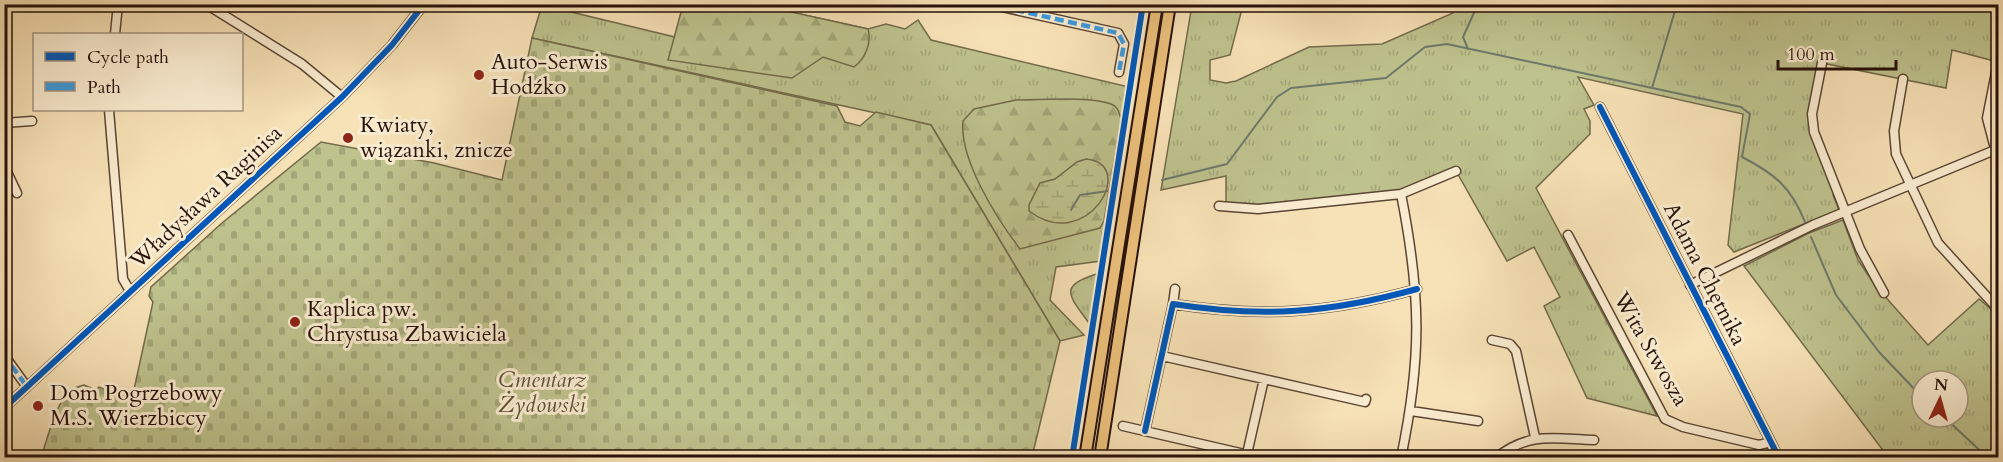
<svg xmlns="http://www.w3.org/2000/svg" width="2003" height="462" viewBox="0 0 2003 462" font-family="Cardo,serif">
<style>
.grass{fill:url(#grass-tufts);stroke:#726a4b;stroke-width:1.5;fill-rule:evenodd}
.forest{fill:url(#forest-firs);stroke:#726a4b;stroke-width:1.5}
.wetland{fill:url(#wetland-marsh);stroke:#726a4b;stroke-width:1.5}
.cemetery{fill:url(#cemetery-stones);stroke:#726a4b;stroke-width:1.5}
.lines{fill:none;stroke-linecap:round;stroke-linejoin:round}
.stream{stroke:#6d796c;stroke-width:2}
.minor-casing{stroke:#5a4534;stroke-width:11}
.major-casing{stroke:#261109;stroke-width:14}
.minor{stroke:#faecd0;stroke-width:8}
.major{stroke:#ecc07b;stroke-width:10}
.quiet{stroke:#3c9add;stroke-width:4.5;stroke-dasharray:9 4.5;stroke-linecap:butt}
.cycleway-casing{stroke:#faecd0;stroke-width:10}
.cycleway{stroke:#0057b8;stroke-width:6}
.poi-dot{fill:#8f2418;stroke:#faecd0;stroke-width:2}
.labels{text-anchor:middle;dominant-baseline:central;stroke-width:6;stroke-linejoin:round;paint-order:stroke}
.poi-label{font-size:22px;fill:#261109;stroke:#faecd0;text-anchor:start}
.street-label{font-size:22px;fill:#261109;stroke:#faecd0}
.park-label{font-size:22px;font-style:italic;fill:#5b4f37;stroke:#faecd0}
</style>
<defs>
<pattern id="grass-tufts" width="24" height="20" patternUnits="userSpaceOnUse" patternTransform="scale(1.5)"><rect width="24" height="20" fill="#bec28d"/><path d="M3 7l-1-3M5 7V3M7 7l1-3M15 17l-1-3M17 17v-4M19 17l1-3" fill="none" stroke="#a3a678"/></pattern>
<pattern id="forest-firs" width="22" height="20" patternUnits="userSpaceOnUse" patternTransform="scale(1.5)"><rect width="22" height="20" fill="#bec28d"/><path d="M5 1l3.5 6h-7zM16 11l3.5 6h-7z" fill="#a3a678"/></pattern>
<pattern id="wetland-marsh" width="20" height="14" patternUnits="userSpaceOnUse" patternTransform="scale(1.5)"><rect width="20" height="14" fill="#bec28d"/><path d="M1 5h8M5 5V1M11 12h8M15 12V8" fill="none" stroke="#a3a678"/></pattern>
<pattern id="cemetery-stones" width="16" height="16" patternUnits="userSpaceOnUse" patternTransform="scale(1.5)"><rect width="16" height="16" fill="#bec28d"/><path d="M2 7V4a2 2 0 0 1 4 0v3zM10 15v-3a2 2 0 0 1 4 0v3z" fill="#a3a678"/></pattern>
</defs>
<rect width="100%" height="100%" fill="#f7e1b6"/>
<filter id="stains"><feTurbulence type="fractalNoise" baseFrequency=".00333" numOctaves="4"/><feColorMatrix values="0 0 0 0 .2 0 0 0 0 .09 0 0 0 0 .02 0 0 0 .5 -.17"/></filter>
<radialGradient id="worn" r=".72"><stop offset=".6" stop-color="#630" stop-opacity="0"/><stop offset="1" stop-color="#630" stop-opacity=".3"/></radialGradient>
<path class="grass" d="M 542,5 L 675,37 L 683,5 L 783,5 L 782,10 L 868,29 L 886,24 L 905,29 L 918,20 L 931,40 L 1129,87 L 1101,261 L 1056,267 L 1050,300 L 1084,335 L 1060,341 L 931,125 L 532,38 Z
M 1192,5 L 1243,5 L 1230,55 L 1210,60 L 1210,80 L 1226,83 L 1236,81 L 1309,47 L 1382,44 L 1453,13 L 1447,5 L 1998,5 L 1998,62 L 1952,50 L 1946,88 L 1822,63 L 1812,114 L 1837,189 L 1833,195 L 1839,210 L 1734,252 L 1728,245 L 1743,114 L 1578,77 L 1594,105 L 1584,109 L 1590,121 L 1590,134 L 1536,188 L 1657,416 L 1587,398 L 1544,306 L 1560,297 L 1534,247 L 1507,261 L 1456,171 L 1401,194 L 1258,209 L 1226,207 L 1226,176 L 1161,190 Z
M 1843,220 L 1858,260 L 1874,284 L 1928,345 L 1979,299 L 1998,315 L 1998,457 L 1888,457 L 1744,266 L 1809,233 ZM 1922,381 L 1958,381 L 1958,417 L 1922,417 Z
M 1100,273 L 1091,326 C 1071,297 1054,286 1100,273 Z"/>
<path class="forest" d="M 683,5 L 783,5 L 782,10 L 868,29 C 872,43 865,59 854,67 L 823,57 L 792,78 L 668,60 Z
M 1016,100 C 1041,100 1090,96 1111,104 C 1118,106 1119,113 1121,119 L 1104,221 L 1100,228 L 1020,249 C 997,219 959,159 963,121 L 974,109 Z"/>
<path class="wetland" d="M 1086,159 C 1139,164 1087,255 1029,211 L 1029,205 L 1040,183 L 1055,179 L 1077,162 Z"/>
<path class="cemetery" d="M 532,38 L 837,106 L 845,122 L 860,126 L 876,112 L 931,125 L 1060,341 L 1032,457 L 69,458 L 43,451 C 51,429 57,390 84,385 L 96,390 L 99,387 L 132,399 L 153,302 L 149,296 L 151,287 L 222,223 L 321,142 L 434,163 L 502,180 Z"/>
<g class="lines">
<path class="stream" d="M 1468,49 L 1463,37 L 1478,4
M 1652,88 L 1677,4
M 1162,180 L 1227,164 L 1277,97 L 1291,88 L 1386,78 L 1425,47 L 1447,44 L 1741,107 L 1750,114 L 1742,157 C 1775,174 1791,187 1805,222
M 1071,210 L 1080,195 L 1108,191
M 1811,237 L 1836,295 L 1879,352 L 1922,397
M 1944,417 L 1988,458"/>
<defs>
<path id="minor" d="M 206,4 L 302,64 L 342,97
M 989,4 L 1118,33 L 1124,44 L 1119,72
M 115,34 L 118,4
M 1998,62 L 1987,118 L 1998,160
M 1822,63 L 1812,114 L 1814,132 L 1860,249 L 1884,293
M 1903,79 L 1894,131 L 1896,154 L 1938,243 L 1998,309
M 1600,107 L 1779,458
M 109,110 L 123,279 L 130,291
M 4,123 L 32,121
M 4,166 L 17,193
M 1401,194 C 1421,295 1422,357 1401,458
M 1219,206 L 1258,209 L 1401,194 L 1456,171
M 1568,235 L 1665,419 L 1683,427 L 1759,445 L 1771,442
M 1690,285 L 1813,225 L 1995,150
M 1173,304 L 1175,289
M 1492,340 L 1510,344 L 1516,351 L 1535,437
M 4,355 L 27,387
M 1162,356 L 1365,402 L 1366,399
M 4,408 L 342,97 L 392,45 L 424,4
M 1411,411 L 1478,421
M 1123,426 L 1262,458
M 1145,431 L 1173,304 C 1262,318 1330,313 1417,289
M 1247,454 L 1264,379
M 1496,458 C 1529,431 1555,439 1594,440"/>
<path id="major" d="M 1085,458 L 1157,4
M 1100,458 L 1170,4"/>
</defs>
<use href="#minor" class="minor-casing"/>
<use href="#major" class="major-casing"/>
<use href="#minor" class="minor"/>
<use href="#major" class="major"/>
<path class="quiet" d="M 989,4 L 1118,33 L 1124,44 L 1119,72
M 4,355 L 27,387"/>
<defs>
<path id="cycleway" d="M 1600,107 L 1779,458
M 4,408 L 342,97 L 392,45 L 424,4
M 1145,431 L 1173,304 C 1262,318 1330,313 1417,289
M 1072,458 L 1143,4"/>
</defs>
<use href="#cycleway" class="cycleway-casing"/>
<use href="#cycleway" class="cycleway"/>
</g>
<g class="poi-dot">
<circle cx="479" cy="75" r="6"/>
<circle cx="348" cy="138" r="6"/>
<circle cx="295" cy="322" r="6"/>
<circle cx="38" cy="406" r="6"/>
</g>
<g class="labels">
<g class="poi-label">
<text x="491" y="62">Auto-Serwis<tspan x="491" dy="25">Hodźko</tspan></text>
<text x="360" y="125">Kwiaty,<tspan x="360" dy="25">wiązanki, znicze</tspan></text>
<text x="307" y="309">Kaplica pw.<tspan x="307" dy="25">Chrystusa Zbawiciela</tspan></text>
<text x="50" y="393">Dom Pogrzebowy<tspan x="50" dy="25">M.S. Wierzbiccy</tspan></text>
</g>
<g class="street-label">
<text transform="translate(206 197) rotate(-43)">Władysława Raginisa</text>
<text transform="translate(1705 274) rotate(63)">Adama Chętnika</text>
<text transform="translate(1651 349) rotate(60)">Wita Stwosza</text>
</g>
<g class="park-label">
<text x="542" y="380">Cmentarz<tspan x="542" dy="25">Żydowski</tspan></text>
</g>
</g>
<rect width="2003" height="462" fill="none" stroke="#f7e1b6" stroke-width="24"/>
<rect x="6" y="6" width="1991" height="450" fill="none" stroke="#261109" stroke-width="3"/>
<rect x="12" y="12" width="1979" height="438" fill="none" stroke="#261109" stroke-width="1.5"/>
<rect x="33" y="33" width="210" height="78" fill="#faecd0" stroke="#a59480" stroke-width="1.5"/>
<rect x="45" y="52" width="30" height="9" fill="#0057b8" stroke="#a59480" stroke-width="1.5"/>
<text x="87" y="63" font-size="18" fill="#261109">Cycle path</text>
<rect x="45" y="82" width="30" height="9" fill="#3c9add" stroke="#a59480" stroke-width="1.5"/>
<text x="87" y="93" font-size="18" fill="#261109">Path</text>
<g transform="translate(1940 399) rotate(5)"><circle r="28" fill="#faecd0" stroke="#a59480" stroke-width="1.5"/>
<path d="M0-4.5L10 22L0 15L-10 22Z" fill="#8f2418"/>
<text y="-9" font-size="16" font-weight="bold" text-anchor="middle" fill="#261109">N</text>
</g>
<path d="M1778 60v9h118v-9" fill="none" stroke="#261109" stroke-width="3"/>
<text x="1787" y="60" font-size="18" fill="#261109" stroke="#faecd0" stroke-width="4.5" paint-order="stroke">100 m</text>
<rect width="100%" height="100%" filter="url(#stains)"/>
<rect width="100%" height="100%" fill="url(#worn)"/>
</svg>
